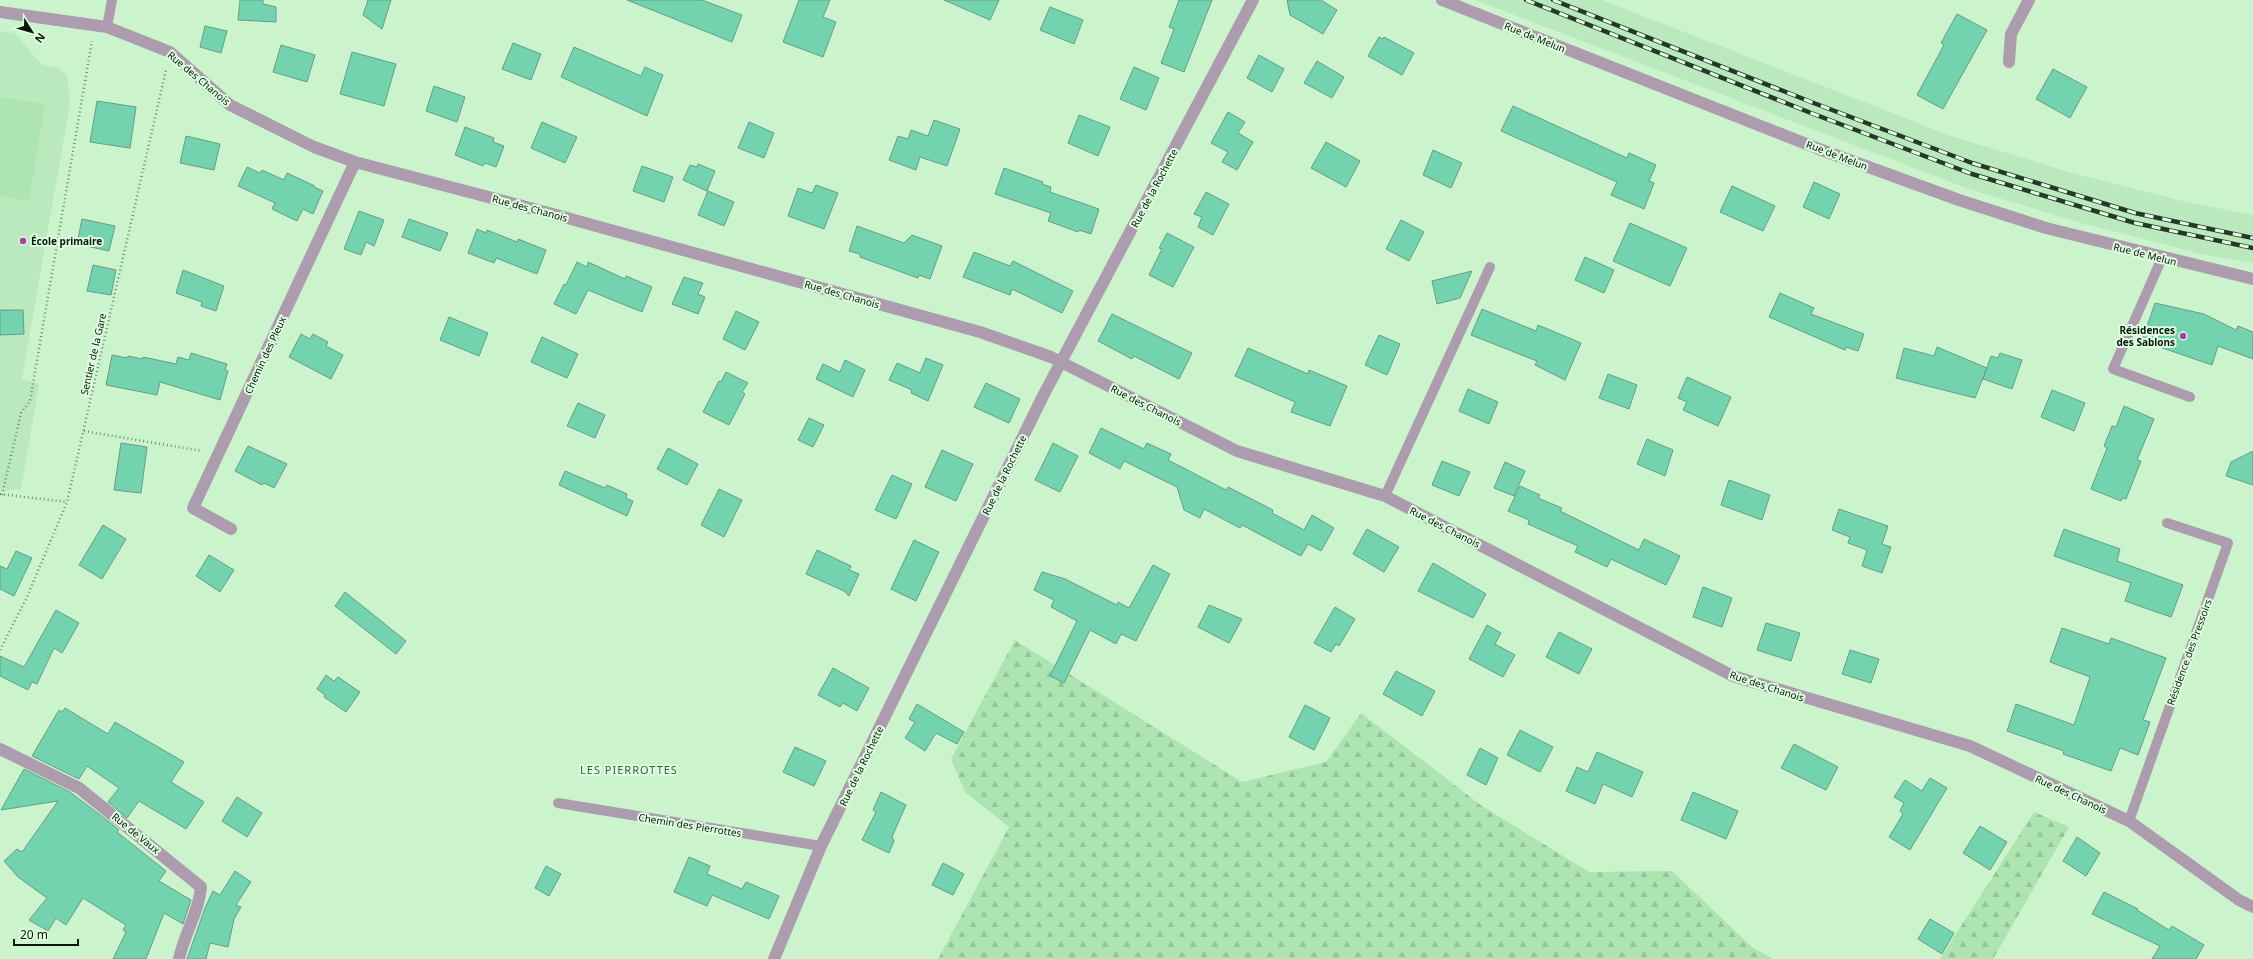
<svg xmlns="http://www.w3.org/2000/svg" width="2253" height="959" viewBox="0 0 2253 959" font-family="'Noto Sans',sans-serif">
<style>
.built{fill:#b9e9bd}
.forest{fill:url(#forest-firs)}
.pitch{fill:#ade4b1}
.building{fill:#73d3ae;stroke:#669d86}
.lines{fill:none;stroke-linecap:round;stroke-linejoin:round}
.path{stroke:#6f8c71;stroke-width:2.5;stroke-dasharray:1 3;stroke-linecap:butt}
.service{stroke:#ad9cad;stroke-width:10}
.minor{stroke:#ad9cad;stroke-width:12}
.rail-casing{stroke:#263928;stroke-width:4.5}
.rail{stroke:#deffe0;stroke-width:3;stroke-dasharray:9;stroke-linecap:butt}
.poi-dot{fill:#a541a7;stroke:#deffe0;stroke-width:1.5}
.labels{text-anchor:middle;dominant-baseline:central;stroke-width:4;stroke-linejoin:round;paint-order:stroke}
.street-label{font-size:10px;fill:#08170a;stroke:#deffe0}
.poi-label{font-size:10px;font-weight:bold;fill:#08170a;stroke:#deffe0;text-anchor:start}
.neighbourhood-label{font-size:11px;letter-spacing:1px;fill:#395e3d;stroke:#deffe0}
</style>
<defs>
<pattern id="forest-firs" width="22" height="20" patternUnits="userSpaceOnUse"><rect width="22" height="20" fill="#ade4b1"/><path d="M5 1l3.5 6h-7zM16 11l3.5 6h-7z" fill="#93c397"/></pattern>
</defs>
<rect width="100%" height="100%" fill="#cbf4cd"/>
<path class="built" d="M 1475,0 L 1602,0 L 1951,136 L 2069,172 L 2182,201 L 2253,215 L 2253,263 L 2205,255 L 2078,222 L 1969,189 Z
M 0,31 L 15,33 L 41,64 L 58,68 L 67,75 L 70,103 L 22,379 L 39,384 L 21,489 L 3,491 L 0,490 Z"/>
<path class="forest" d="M 1015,640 L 1242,782 L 1326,762 L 1361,713 L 1482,806 L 1589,872 L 1672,871 L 1752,947 L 1773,959 L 938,959 L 1009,827 L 965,792 L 951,759 Z
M 2034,812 L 2069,827 L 1993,959 L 1940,959 Z"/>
<path class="pitch" d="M 0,97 L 45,104 L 29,201 L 0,196 Z"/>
<path class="building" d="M 240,0 L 263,0 L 263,4 L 276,7 L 276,22 L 238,20 Z
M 368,0 L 391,0 L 382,29 L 363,15 Z
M 627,0 L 702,0 L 742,15 L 732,42 Z
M 799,0 L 830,0 L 823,17 L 836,22 L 823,57 L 783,42 Z
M 944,0 L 999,0 L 990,20 Z
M 1179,0 L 1212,0 L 1184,72 L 1161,63 L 1174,29 L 1169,27 Z
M 1287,0 L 1321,0 L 1337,10 L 1323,34 L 1290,15 Z
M 1050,7 L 1083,20 L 1074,44 L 1040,30 Z
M 1957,14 L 1987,30 L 1943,109 L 1917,95 L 1944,45 L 1941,43 Z
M 205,26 L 227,31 L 221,53 L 200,47 Z
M 1379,37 L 1383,39 L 1384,37 L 1414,53 L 1402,75 L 1368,56 Z
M 513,43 L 541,54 L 531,80 L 502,69 Z
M 281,45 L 315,55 L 307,82 L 273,72 Z
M 574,47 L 641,76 L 645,67 L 663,75 L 647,116 L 561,77 Z
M 352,52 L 396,64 L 384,106 L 340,94 Z
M 1259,55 L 1284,69 L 1272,92 L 1247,78 Z
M 1317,61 L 1344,77 L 1332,98 L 1304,83 Z
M 1134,67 L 1159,78 L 1146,110 L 1120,99 Z
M 2053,69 L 2087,87 L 2070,118 L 2036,99 Z
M 434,86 L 465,97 L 457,122 L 426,111 Z
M 97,101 L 136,107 L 130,148 L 90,142 Z
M 1513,106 L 1627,158 L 1629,153 L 1656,165 L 1649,181 L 1654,183 L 1644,209 L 1611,195 L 1617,182 L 1501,131 Z
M 1228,112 L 1245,122 L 1238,133 L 1253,142 L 1237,170 L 1222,162 L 1228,152 L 1211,143 Z
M 1079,115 L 1110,127 L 1098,156 L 1068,143 Z
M 934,120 L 960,129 L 947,166 L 920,157 L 916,170 L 889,160 L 898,136 L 908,139 L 911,130 L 928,136 Z
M 542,122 L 577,137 L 565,163 L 531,148 Z
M 749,122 L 774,133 L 764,158 L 738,148 Z
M 465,127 L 494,138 L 493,142 L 504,146 L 496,167 L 485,163 L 483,166 L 455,155 Z
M 186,136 L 220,144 L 214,170 L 180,163 Z
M 1326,142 L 1360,161 L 1346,187 L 1311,168 Z
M 1433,150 L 1462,163 L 1451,188 L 1423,175 Z
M 698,164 L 715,171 L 707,191 L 683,180 L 690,165 L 697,167 Z
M 642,166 L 673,177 L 664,202 L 633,191 Z
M 247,167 L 260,173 L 262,170 L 284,180 L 287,173 L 315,186 L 314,187 L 323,191 L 313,214 L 303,209 L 297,221 L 272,209 L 275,203 L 238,186 Z
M 1004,168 L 1043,182 L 1042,184 L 1051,187 L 1050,192 L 1099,209 L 1091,234 L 1079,230 L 1078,232 L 1048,221 L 1051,213 L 995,194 Z
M 1814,182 L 1840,194 L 1829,219 L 1803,207 Z
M 816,185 L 838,193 L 824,229 L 788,216 L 798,188 L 812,193 Z
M 1732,186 L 1775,206 L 1763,231 L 1720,212 Z
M 708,191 L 734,202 L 724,226 L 698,215 Z
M 1206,192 L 1229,204 L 1213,235 L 1198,227 L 1202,217 L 1194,214 Z
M 359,211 L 384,220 L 374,246 L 366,242 L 361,255 L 344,249 Z
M 82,219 L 115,226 L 109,251 L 77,244 Z
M 409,219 L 448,233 L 440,251 L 402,237 Z
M 1401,220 L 1424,232 L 1409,261 L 1386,249 Z
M 1630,223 L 1687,248 L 1670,286 L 1613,261 Z
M 857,226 L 904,243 L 912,235 L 942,246 L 930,279 L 919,275 L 918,278 L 860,257 L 860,254 L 849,251 Z
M 477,229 L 486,233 L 487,230 L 517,242 L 518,239 L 546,250 L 537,274 L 496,258 L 494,263 L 468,253 Z
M 1167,233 L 1194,247 L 1173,287 L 1149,275 L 1162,249 L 1159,248 Z
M 974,252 L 1010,266 L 1013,261 L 1073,291 L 1062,313 L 1012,289 L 1010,295 L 963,277 Z
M 1585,257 L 1614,270 L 1604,293 L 1575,280 Z
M 577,262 L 587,267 L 588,262 L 625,279 L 626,276 L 652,287 L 642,312 L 588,290 L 576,314 L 554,304 L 564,284 L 566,285 Z
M 93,265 L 116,270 L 111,295 L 87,291 Z
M 183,270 L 224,286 L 216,311 L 201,306 L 202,302 L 176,293 Z
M 1472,271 L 1460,298 L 1437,304 L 1432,281 Z
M 684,277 L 703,283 L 698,294 L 705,297 L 698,314 L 672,304 Z
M 1780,293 L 1814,308 L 1811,314 L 1864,334 L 1858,351 L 1846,347 L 1845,350 L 1769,317 Z
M 2155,303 L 2204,314 L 2236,330 L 2238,326 L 2253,332 L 2253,359 L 2218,346 L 2212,365 L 2142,341 Z
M 1482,309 L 1536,331 L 1538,325 L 1581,343 L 1565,380 L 1535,365 L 1537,361 L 1471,335 Z
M 0,310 L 23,310 L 24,334 L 0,335 Z
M 736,311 L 759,322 L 745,350 L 723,339 Z
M 1112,314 L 1192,353 L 1179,379 L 1134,356 L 1132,359 L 1098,341 Z
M 449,317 L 488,333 L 479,356 L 440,340 Z
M 301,334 L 310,339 L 313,334 L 328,342 L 326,346 L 343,355 L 331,379 L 289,357 Z
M 1379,335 L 1400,344 L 1387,375 L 1365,365 Z
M 542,337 L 578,354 L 567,378 L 531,362 Z
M 1937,347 L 1987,368 L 1975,398 L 1896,378 L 1904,348 L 1934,356 Z
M 1248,348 L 1308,374 L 1309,370 L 1347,386 L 1330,426 L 1291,412 L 1295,402 L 1235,376 Z
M 191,353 L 227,364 L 225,370 L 228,371 L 220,400 L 160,382 L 157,395 L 106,385 L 112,355 L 127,358 L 128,356 L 142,359 L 143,357 L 176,364 L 178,357 L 189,360 Z
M 2000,353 L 2022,360 L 2012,389 L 1983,379 L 1991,356 L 1998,358 Z
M 926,358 L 943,365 L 928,401 L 911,393 L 912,390 L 889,380 L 897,363 L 920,373 Z
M 845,360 L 865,370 L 853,397 L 816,379 L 823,364 L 840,372 Z
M 726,372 L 748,383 L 742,392 L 745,394 L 729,425 L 703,412 L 719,381 L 721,382 Z
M 1608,374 L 1637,385 L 1629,409 L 1599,398 Z
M 1687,377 L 1731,397 L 1718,426 L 1683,410 L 1687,402 L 1678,398 Z
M 986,383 L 1020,399 L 1009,423 L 974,407 Z
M 1468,389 L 1498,402 L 1489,424 L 1459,411 Z
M 2052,390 L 2085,403 L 2074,431 L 2041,417 Z
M 578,403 L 605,415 L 595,438 L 567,426 Z
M 2124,406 L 2154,419 L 2137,460 L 2141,461 L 2126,499 L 2122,498 L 2121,501 L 2091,489 L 2107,448 L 2104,446 L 2112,426 L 2116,427 Z
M 809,418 L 824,425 L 813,447 L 798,440 Z
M 1101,428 L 1144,449 L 1147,443 L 1171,454 L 1168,460 L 1226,490 L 1228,487 L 1273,510 L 1272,513 L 1304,530 L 1312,515 L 1334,528 L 1321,551 L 1308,544 L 1301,556 L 1242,525 L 1240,528 L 1204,509 L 1200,518 L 1184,510 L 1177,487 L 1124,461 L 1120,469 L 1089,453 Z
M 1647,439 L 1673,450 L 1665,476 L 1637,464 Z
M 121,443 L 147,447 L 141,493 L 114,490 Z
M 1053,443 L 1078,456 L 1060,492 L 1035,480 Z
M 248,446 L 287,464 L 274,488 L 264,483 L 262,485 L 235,471 Z
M 668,448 L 698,464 L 687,485 L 657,469 Z
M 942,450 L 973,464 L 956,501 L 925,487 Z
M 2253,451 L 2253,485 L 2226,476 L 2231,462 Z
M 1442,461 L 1470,472 L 1459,496 L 1432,485 Z
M 1505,462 L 1525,471 L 1514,496 L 1494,488 Z
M 565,471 L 605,488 L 607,485 L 627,494 L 626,498 L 633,501 L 627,516 L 559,485 Z
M 892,475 L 912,484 L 896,519 L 875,510 Z
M 1729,480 L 1770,495 L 1762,520 L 1721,505 Z
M 1520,486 L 1540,495 L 1538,498 L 1562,508 L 1560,511 L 1639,550 L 1644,539 L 1680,556 L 1666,585 L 1611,559 L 1607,567 L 1575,552 L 1578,546 L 1528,524 L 1529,520 L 1508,511 Z
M 719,489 L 742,500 L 724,537 L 701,525 Z
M 1839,509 L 1888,526 L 1882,544 L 1891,547 L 1882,573 L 1862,566 L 1867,550 L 1848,543 L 1850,537 L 1832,530 Z
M 103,525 L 126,539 L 102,579 L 79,565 Z
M 1367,529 L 1399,547 L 1384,572 L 1353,554 Z
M 2064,529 L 2120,549 L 2117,561 L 2183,585 L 2171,617 L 2125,601 L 2131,583 L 2054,556 Z
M 914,540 L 939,552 L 916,601 L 891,589 Z
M 817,550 L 851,566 L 849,570 L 859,574 L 849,596 L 844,591 L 806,574 Z
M 16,551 L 32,558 L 14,596 L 0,589 L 0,566 L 7,569 Z
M 209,555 L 234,570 L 220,592 L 196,576 Z
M 1433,563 L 1486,594 L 1473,618 L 1418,591 Z
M 1153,565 L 1170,574 L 1136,641 L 1121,634 L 1116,644 L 1090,630 L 1064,683 L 1050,676 L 1077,621 L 1051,607 L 1054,600 L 1034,590 L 1042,572 L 1065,579 L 1117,605 L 1118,602 L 1129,608 Z
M 1703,587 L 1732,598 L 1722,627 L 1693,617 Z
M 345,592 L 406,641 L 396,654 L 335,606 Z
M 1209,605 L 1242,619 L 1229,643 L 1198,627 Z
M 1335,607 L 1355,619 L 1339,646 L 1336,644 L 1331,652 L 1314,643 Z
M 56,610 L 79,623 L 62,653 L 54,648 L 37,684 L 32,682 L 28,690 L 0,676 L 0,656 L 24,667 Z
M 1766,623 L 1800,633 L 1791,661 L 1757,650 Z
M 1487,625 L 1501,633 L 1495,644 L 1515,655 L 1503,677 L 1469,659 Z
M 2062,628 L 2109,644 L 2111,638 L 2166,658 L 2143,720 L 2150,722 L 2138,755 L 2120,748 L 2111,771 L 2063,754 L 2064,751 L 2007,731 L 2016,704 L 2074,725 L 2090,677 L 2050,662 Z
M 1559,632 L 1592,649 L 1579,674 L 1546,657 Z
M 1850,650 L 1879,659 L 1871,683 L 1842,674 Z
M 833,668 L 869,688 L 857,711 L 843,703 L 840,707 L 818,695 Z
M 1396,671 L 1435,691 L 1422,716 L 1383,694 Z
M 326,675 L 334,681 L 338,677 L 360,692 L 346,712 L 324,697 L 325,695 L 317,689 Z
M 917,704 L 964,732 L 957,744 L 936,733 L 925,751 L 905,738 L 915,722 L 909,719 Z
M 1305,705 L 1330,718 L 1314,750 L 1289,737 Z
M 65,708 L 108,734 L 115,722 L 184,762 L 171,782 L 204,802 L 186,829 L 139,801 L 127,818 L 108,802 L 119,788 L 87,766 L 79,779 L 32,756 L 59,710 L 62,712 Z
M 1520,730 L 1553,747 L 1540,772 L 1507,755 Z
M 1794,744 L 1838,767 L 1826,790 L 1781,768 Z
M 795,747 L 826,761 L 814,786 L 783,772 Z
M 1480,748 L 1498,758 L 1486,785 L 1467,775 Z
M 1597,752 L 1643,772 L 1632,797 L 1603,784 L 1595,804 L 1566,791 L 1577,767 L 1588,772 Z
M 24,769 L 70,792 L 99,814 L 119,830 L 117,832 L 166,871 L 159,881 L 191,900 L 183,924 L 164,913 L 146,959 L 113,959 L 126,932 L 123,930 L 126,925 L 83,898 L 66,925 L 56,918 L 48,931 L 29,920 L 47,898 L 18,877 L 4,861 L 17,849 L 22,852 L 58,801 L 1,810 Z
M 1930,778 L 1947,788 L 1910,850 L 1889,837 L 1903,814 L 1900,811 L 1904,803 L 1894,797 L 1905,780 L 1922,791 Z
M 881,792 L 906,805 L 892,837 L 894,841 L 889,853 L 862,840 L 876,812 L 873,810 Z
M 1693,792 L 1738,811 L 1726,839 L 1681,820 Z
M 237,797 L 262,813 L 247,837 L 222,821 Z
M 1980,826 L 2007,842 L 1990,870 L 1963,853 Z
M 2077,837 L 2100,853 L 2086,876 L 2063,861 Z
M 689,857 L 710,866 L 707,874 L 742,889 L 746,882 L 779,896 L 769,919 L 712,895 L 707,906 L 674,892 Z
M 943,863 L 964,874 L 953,895 L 932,885 Z
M 546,866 L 561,874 L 549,896 L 535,888 Z
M 235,871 L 251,882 L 236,905 L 241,907 L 234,919 L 228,947 L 210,943 L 206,959 L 187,959 L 205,908 L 213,891 L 220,895 Z
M 2104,892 L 2138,909 L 2137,910 L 2169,930 L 2172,926 L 2204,945 L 2196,959 L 2152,959 L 2160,946 L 2092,914 Z
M 1930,919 L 1954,933 L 1942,954 L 1918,939 Z"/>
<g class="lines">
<path class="path" d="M 84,431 L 202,451
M 0,494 L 67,502
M 2,495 L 21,413 L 30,401 L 92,41
M 0,650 L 27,597 L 67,502 L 166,70"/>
<path class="service" d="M 107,27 L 112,0
M 2162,258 L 2113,369 L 2190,397
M 1385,496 L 1490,267
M 558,803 L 821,846
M 2129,821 L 2228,543 L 2167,523"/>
<path class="minor" d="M 1442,0 L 1819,149 L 1959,200 L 2046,228 L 2253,279
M 0,12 L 107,27 L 170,52 L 230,105 L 314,147 L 355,162 L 549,213 L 980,332 L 1051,357 L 1237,451 L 1385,496 L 1733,676 L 1970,746 L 2129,821 L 2239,900 L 2253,907
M 2009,62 L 2011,34 L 2029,0
M 231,529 L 193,508 L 355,162
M 0,749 L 79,788 L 201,887 C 199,912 184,934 179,959
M 774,959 L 821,846 L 1044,394 L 1253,0"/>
<defs>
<path id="rail" d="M 1526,0 L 1811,113 L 1972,174 L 2135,223 L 2253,248
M 1553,0 L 1811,102 L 1972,163 L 2135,213 L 2253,238"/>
</defs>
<use href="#rail" class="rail-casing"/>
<use href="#rail" class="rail"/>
</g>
<g class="poi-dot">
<circle cx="23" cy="241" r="4"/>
<circle cx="2183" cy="336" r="4"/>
</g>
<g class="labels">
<g class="street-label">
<text transform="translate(1535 37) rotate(22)">Rue de Melun</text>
<text transform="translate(199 78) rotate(40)">Rue des Chanois</text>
<text transform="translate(1837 155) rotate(21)">Rue de Melun</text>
<text transform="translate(1154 188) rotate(-62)">Rue de la Rochette</text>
<text transform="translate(530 208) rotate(15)">Rue des Chanois</text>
<text transform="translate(2145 254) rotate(14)">Rue de Melun</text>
<text transform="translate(842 294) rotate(16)">Rue des Chanois</text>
<text transform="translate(93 354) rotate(-77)">Sentier de la Gare</text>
<text transform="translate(265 355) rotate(-65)">Chemin des Pleux</text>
<text transform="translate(1146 405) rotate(27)">Rue des Chanois</text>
<text transform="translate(1004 475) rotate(-64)">Rue de la Rochette</text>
<text transform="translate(1445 527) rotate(27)">Rue des Chanois</text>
<text transform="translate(2189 652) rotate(-70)">Résidence des Pressoirs</text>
<text transform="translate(1767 686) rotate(18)">Rue des Chanois</text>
<text transform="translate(861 766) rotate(-64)">Rue de la Rochette</text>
<text transform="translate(2071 794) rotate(25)">Rue des Chanois</text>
<text transform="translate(690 825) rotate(9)">Chemin des Pierrottes</text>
<text transform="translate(136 833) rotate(39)">Rue de Vaux</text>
</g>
<g class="poi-label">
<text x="31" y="241">École primaire</text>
<text x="2175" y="330" text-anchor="end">Résidences<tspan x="2175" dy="12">des Sablons</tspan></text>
</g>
<g class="neighbourhood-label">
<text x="629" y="769">LES PIERROTTES</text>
</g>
</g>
<g transform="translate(32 32) rotate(127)" stroke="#deffe0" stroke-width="3" paint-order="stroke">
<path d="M0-3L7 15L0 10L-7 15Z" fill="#08170a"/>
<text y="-6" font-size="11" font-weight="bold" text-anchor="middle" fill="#08170a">N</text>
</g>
<path d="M14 939v6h64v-6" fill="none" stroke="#08170a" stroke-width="2"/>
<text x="20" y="939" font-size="12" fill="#08170a" stroke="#deffe0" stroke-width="3" paint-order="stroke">20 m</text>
</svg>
